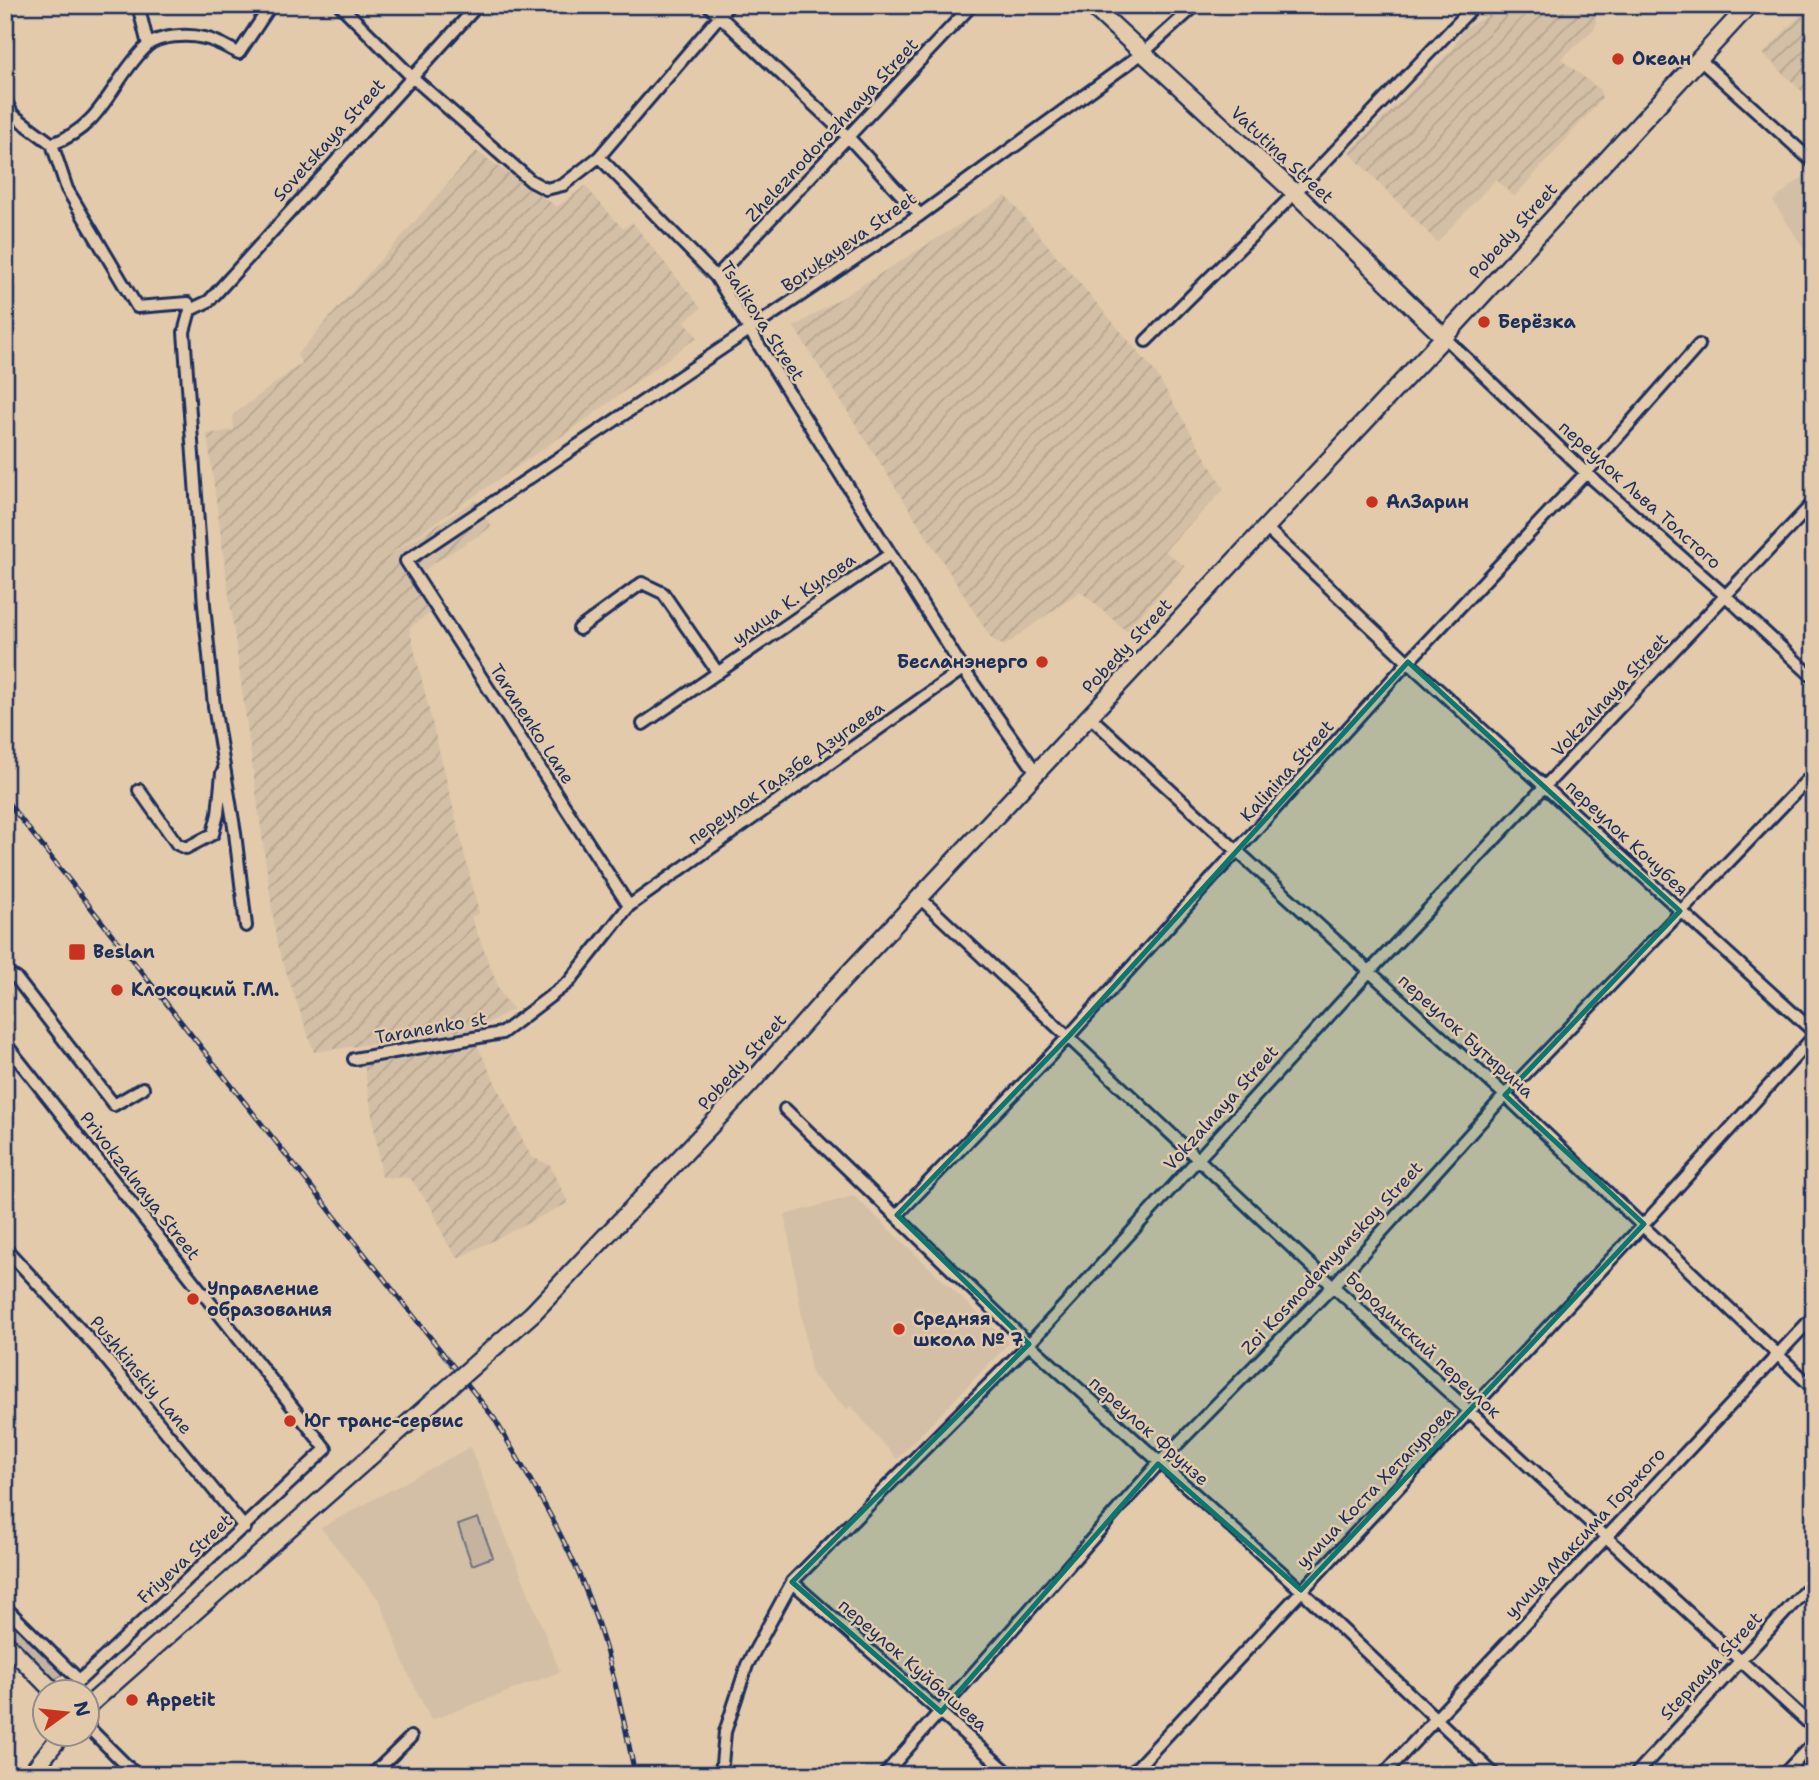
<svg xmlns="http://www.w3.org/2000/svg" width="1819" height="1780" viewBox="0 0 1819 1780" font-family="'Shantell Sans',sans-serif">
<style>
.built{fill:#d3bfa5}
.industrial{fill:url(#industrial-furrows)}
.grass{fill:url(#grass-tufts);stroke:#70717f;stroke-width:2}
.green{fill:#c5b3a0;stroke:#70717f;stroke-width:2}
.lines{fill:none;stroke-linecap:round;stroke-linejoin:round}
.street-casing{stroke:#1b2f5e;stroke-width:16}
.secondary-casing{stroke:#1b2f5e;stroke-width:21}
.street{stroke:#e2caab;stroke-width:10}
.secondary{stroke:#e2caab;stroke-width:16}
.rail-casing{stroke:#1b2f5e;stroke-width:5}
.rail{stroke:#e2caab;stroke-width:2.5;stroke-dasharray:8;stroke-linecap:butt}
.secondary-bridge-casing{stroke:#1b2f5e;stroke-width:21;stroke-linecap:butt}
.secondary-bridge{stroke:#e2caab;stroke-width:16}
.marked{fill:#0f766e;fill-opacity:0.2;stroke:#0f766e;stroke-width:5;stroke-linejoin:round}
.poi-dot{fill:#c8321e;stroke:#e2caab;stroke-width:2.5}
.labels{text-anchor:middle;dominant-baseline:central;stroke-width:5;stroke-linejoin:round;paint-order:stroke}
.poi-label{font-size:18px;font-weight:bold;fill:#1b2f5e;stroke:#e2caab;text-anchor:start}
.street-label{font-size:18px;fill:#1b2f5e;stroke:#e2caab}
</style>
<defs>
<pattern id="industrial-furrows" width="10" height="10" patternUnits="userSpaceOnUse" patternTransform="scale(1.75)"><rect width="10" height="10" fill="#d3bfa5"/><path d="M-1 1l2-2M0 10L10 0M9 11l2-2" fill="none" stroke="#b5a490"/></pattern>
<pattern id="grass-tufts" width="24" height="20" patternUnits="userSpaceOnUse" patternTransform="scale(1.75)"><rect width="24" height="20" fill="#c5b3a0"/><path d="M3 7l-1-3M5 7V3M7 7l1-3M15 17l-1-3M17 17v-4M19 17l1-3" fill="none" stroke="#9f9286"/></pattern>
</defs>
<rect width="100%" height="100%" fill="#e2caab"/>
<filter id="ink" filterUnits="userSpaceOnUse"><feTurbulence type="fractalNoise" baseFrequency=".0143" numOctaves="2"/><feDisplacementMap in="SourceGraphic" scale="14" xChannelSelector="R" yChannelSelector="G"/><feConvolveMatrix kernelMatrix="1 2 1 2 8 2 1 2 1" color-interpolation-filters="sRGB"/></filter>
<g filter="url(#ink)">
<path class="built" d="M 1811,170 L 1814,173 L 1814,264 L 1773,201 Z
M 854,1196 L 1009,1343 L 897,1459 L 851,1406 L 847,1409 L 812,1375 L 785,1215 Z
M 470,1447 L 560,1672 L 431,1720 L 407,1671 L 380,1601 L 321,1528 Z"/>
<path class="industrial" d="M 1508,5 L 1584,5 L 1596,17 L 1595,28 L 1561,59 L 1600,90 L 1602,99 L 1514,197 L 1496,179 L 1437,242 L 1349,152 L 1452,50 L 1463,29 Z
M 1810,5 L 1814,5 L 1814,91 L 1808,97 L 1763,54 Z
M 476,151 L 557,207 L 585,186 L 623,229 L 632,222 L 701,308 L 685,321 L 697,337 L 588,418 L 372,566 L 476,500 L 492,527 L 432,564 L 411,583 L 430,613 L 409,628 L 479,913 L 471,917 L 501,994 L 513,1009 L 476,1029 L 314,1052 L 277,945 L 207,434 L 234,430 L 233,415 L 302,363 L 297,355 L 389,250 L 426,290 L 390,250 Z
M 1006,196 L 1155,372 L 1224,489 L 1164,551 L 1185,566 L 1126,631 L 1080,591 L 1004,646 L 991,638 L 794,327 Z
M 477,1045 L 531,1157 L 550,1165 L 568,1203 L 458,1258 L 447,1243 L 431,1207 L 410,1178 L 382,1177 L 364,1064 Z"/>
<path class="grass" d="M 5,1611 L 68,1672 L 52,1681 L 5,1637 Z"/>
<path class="green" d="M 478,1518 L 493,1557 L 472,1565 L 458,1525 Z"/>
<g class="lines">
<defs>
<path id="street" d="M 138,5 L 148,45
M 340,5 L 411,76 L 531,181 L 546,189 L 563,185 L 599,157 L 716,277 L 963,669 L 1036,772
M 708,5 L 850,139 L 920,215
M 1699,59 L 1814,163
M 5,100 L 13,115 L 52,144
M 599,157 L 729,5
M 716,277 L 972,5
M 190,310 L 188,303 L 137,307 L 67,189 L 52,144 C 104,126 111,80 147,46 C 158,35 189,34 204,38 C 216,40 228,48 239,53 L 271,5
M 1444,337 L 1586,473 L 1727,597 L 1814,678
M 1146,341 L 1295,193 L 1475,5
M 1264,526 L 1408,662 L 1814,1032
M 579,629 L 642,583 L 663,593 L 718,673
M 1089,716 L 1505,1095 L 1814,1389
M 643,724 L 890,554
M 139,790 L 177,844 L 186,848 L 213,834 L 218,814 L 222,773
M 920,898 L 1333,1286 L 1814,1728
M 629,906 L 406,561 L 920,215 L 1144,52 L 1196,5
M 246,926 L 235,833 L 214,706 L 204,605 L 184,332 L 190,310 L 209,301 L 478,5
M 5,973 L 16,978 L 114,1105 L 143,1088
M 5,1043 L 326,1449 L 67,1692
M 354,1059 L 502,1033 L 569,982 L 629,906 L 963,669
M 785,1109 L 1029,1344 L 1301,1590 L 1495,1775
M 897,1215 L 1069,1036 L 1408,662 L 1586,473 L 1699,345
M 5,1248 L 97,1348 L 245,1528
M 792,1582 L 1011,1775
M 5,1607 L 79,1680
M 88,1727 L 136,1775
M 372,1775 L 411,1737
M 721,1775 L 725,1732 L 747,1665 L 792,1582 L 1029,1344 L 1370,971 L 1814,502
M 884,1775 L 1158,1464 L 1333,1286 L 1505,1095 L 1814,773
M 1130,1775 L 1644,1224 L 1814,1036
M 1383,1775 L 1814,1316
M 1635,1775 L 1814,1581
M 1783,1775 L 1814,1742"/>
<path id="secondary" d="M 1091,5 L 1295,193 L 1444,337
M 533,1313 L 750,1084 L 836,987 L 1444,337 L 1749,5
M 5,1642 L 54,1692
M 88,1706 L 405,1426
M 30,1775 L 62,1734"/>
</defs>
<use href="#street" class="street-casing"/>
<use href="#secondary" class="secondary-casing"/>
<use href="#street" class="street"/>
<use href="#secondary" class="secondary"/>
<defs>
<path id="rail" d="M 5,799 L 494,1418 C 525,1471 557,1522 581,1579 C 607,1640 622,1709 635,1775"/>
</defs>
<use href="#rail" class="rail-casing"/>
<use href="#rail" class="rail"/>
<defs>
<path id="secondary-bridge" d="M 405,1426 L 533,1313"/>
</defs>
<use href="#secondary-bridge" class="secondary-bridge-casing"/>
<use href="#secondary-bridge" class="secondary-bridge"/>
</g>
</g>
<path class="marked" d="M 1408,662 L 1680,911 L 1505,1095 L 1644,1224 L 1301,1590 L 1158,1464 L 941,1712 L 792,1582 L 1029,1344 L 897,1215 L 1069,1036 Z"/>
<g class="poi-dot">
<circle cx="1618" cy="59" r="7"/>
<circle cx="1484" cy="322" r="7"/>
<circle cx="1372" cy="502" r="7"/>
<circle cx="1042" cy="662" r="7"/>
<rect x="68" y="943" width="18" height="18" rx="3.5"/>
<circle cx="117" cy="990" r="7"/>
<circle cx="193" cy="1299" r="7"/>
<circle cx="899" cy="1329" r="7"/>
<circle cx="290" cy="1421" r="7"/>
<circle cx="132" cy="1700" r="7"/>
</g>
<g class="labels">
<g class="poi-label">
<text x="1632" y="59">Океан</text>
<text x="1498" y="322">Берёзка</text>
<text x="1386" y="502">АлЗарин</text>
<text x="1028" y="662" text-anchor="end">Бесланэнерго</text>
<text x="93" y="952">Beslan</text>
<text x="131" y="990">Клокоцкий Г.М.</text>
<text x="207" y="1289">Управление<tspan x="207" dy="21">образования</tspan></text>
<text x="913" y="1319">Средняя<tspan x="913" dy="21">школа № 7</tspan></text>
<text x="304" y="1421">Юг транс-сервис</text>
<text x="146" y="1700">Appetit</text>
</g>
<g class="street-label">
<text transform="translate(832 130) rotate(-47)">Zheleznodorozhnaya Street</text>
<text transform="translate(329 140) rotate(-48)">Sovetskaya Street</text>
<text transform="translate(1282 155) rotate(43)">Vatutina Street</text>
<text transform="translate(1513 231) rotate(-48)">Pobedy Street</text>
<text transform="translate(849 242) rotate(-35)">Borukayeva Street</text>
<text transform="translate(762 321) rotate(57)">Tsalikova Street</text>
<text transform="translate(1640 495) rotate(42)">переулок Льва Толстого</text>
<text transform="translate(794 599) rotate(-35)">улица К. Кулова</text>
<text transform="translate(1127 646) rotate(-47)">Pobedy Street</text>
<text transform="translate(1610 695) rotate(-47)">Vokzalnaya Street</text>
<text transform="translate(532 724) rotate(57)">Taranenko Lane</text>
<text transform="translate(1287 771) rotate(-48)">Kalinina Street</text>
<text transform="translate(786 773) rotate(-35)">переулок Гадзбе Дзугаева</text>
<text transform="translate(1627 838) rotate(43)">переулок Кочубея</text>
<text transform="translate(431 1028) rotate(-10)">Taranenko st</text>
<text transform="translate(1466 1036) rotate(42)">переулок Бутырина</text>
<text transform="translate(742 1062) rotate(-48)">Pobedy Street</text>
<text transform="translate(1221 1108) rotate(-48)">Vokzalnaya Street</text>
<text transform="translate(140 1186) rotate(52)">Privokzalnaya Street</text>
<text transform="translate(1332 1258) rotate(-47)">Zoi Kosmodemyanskoy Street</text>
<text transform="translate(1423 1345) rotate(43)">Бородинский переулок</text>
<text transform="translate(141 1375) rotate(50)">Pushkinskiy Lane</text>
<text transform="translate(1149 1431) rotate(42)">переулок Фрунзе</text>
<text transform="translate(1375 1487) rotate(-46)">улица Коста Хетагурова</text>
<text transform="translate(1585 1533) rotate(-47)">улица Максима Горького</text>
<text transform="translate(185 1559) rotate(-43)">Friyeva Street</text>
<text transform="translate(913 1665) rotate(41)">переулок Куйбышева</text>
<text transform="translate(1711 1666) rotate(-47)">Stepnaya Street</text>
</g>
</g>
<rect width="1819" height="1780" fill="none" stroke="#e2caab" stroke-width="28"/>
<rect x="14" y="14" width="1791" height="1752" fill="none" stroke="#1b2f5e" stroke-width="2.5" filter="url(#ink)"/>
<g transform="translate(66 1713) rotate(75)"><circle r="33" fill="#e2caab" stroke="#928c8c" stroke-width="2"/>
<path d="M0-5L12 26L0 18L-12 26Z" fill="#c8321e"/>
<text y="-10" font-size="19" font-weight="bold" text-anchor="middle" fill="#1b2f5e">N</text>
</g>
</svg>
